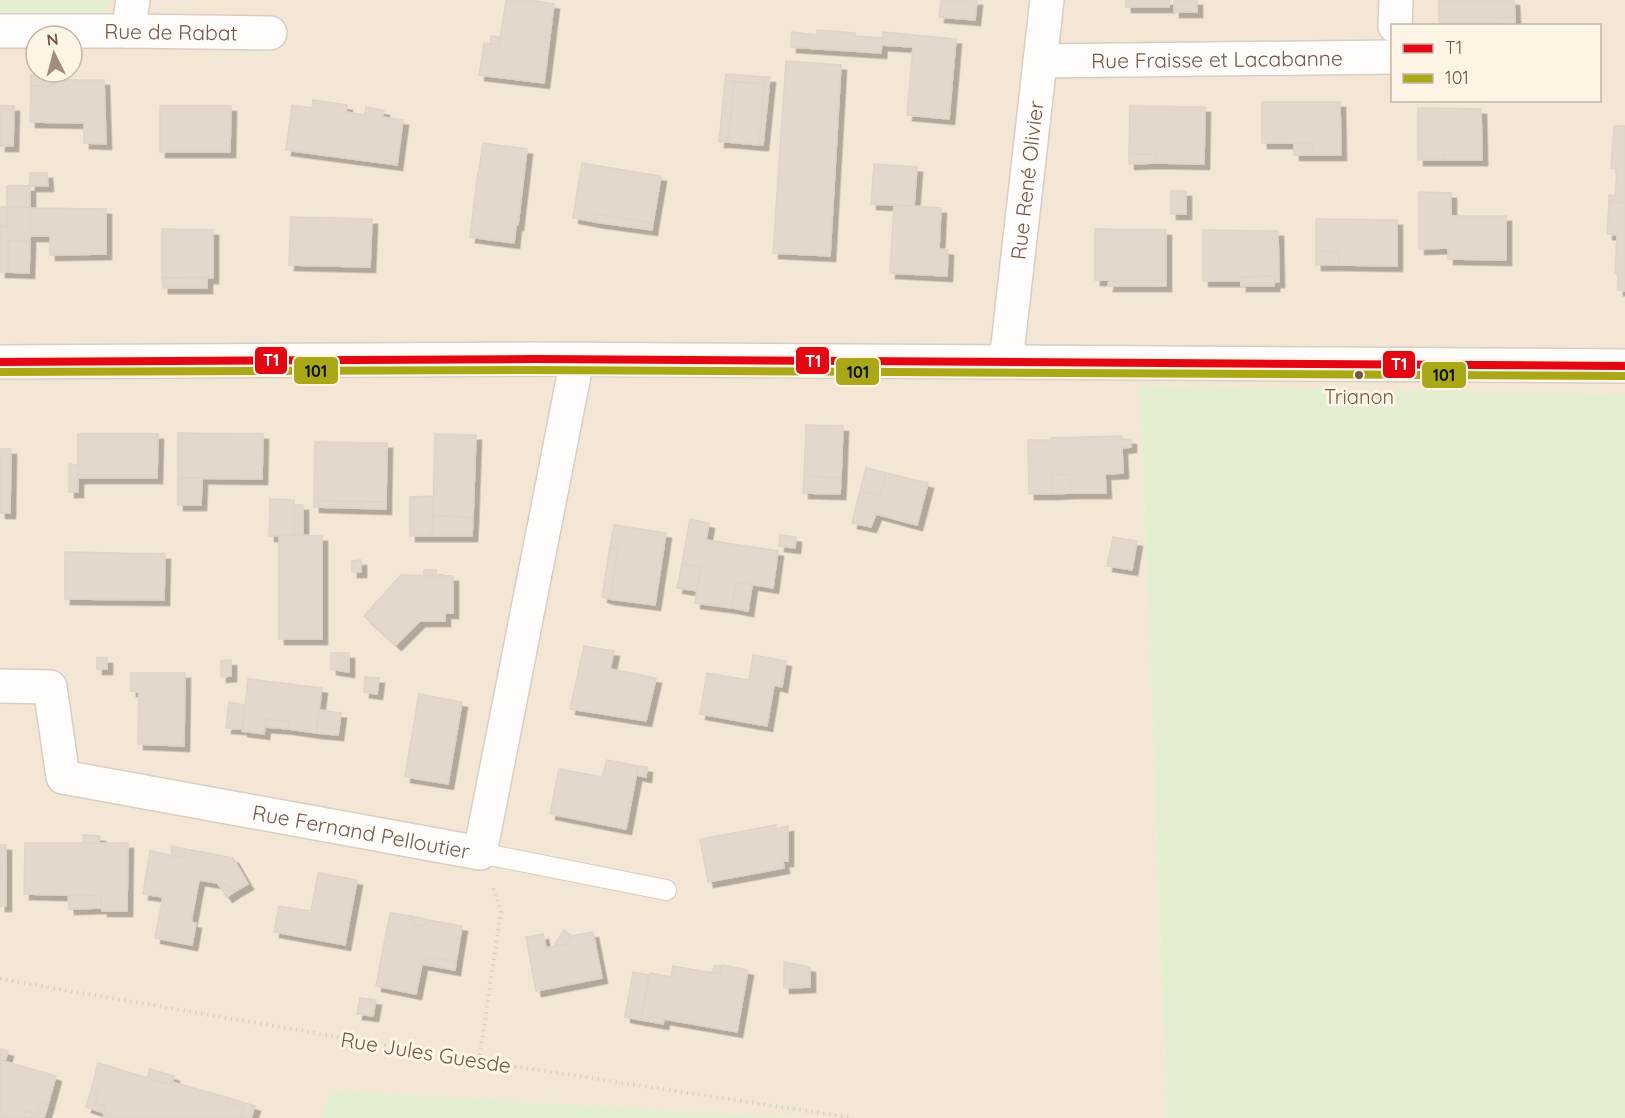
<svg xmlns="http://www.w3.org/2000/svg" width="1625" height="1118" viewBox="0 0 1625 1118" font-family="Quicksand,sans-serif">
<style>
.residential{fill:#f3e6d5;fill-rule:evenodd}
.green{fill:#e2eecf}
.building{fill:#e4d8cd;stroke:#e0d3c8;stroke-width:1.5;filter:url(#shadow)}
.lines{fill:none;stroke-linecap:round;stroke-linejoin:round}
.service-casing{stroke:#d8cec4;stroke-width:22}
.minor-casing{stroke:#d8cec4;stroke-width:36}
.tertiary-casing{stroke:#d8cec4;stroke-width:36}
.path{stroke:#dad0ca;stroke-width:4;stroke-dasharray:1.5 4.5;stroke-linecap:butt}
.service{stroke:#fefdfb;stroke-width:20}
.minor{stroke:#fefdfb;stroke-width:33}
.tertiary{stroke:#fefdfb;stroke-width:33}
.bus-1-casing{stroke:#fff5e7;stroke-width:12}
.bus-2-casing{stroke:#fff5e7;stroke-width:12}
.bus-1{stroke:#e30613;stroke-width:8}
.bus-2{stroke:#aba818;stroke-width:8}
.bus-dot{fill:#765645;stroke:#fff5e7;stroke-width:2}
.labels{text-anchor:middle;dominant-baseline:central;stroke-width:6;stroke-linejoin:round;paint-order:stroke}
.bus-label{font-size:20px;fill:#765645;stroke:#fff5e7}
.street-label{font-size:21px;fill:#765645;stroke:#fff5e7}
.line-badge{stroke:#fff5e7;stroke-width:2}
.badge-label{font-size:16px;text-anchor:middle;font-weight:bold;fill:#fff}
.pale-badge-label{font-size:16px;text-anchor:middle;font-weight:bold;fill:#111}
</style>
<defs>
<filter id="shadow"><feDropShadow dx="5.5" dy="5.5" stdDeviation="0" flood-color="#0004"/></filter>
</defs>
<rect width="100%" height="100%" fill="#f7f1e6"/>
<path class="residential" d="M 0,0 L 1625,0 L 1625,394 L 1140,386 L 1167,1118 L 795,1118 L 331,1090 L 321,1118 L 0,1118 ZM 1392,26 L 1600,26 L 1600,100 L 1392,100 ZM 36,36 L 72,36 L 72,72 L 36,72 Z"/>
<path class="green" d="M 0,0 L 110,0 L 101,13 L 94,17 L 0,18 Z
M 1140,386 L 1625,394 L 1625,1118 L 1167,1118 Z
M 331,1090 L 795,1118 L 321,1118 Z"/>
<path class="building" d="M 506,0 L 526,0 L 554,4 L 544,83 L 479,75 L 484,43 L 499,45 Z
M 941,0 L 977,0 L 975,20 L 939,17 Z
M 1126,0 L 1170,0 L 1169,7 L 1126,7 Z
M 1174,0 L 1197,0 L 1197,12 L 1174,12 Z
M 1439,0 L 1514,0 L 1515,17 L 1496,18 L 1496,23 L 1466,24 L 1466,26 L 1439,26 Z
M 1515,17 L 1515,26 L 1466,26 L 1466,24 L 1496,23 L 1496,18 Z
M 817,30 L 855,33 L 855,36 L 882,38 L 881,53 L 791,47 L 792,32 L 817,35 Z
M 883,32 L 956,39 L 949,119 L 907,115 L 913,47 L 882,45 Z
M 491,36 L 499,37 L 499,45 L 491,44 Z
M 786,61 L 841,65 L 830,256 L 773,253 Z
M 726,74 L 765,77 L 765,84 L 725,81 Z
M 31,75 L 53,75 L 53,86 L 31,86 Z
M 765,77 L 770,77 L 763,145 L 759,145 Z
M 53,80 L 104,80 L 106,144 L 84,143 L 84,123 L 30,122 L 31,86 L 53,86 Z
M 725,81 L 734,82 L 728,142 L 719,142 Z
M 734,82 L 765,84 L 759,145 L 728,142 Z
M 313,100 L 347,105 L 346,112 L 365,115 L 366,107 L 384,110 L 382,117 L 403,120 L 397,165 L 286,150 L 292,105 L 312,108 Z
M 1262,102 L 1340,102 L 1341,155 L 1312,155 L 1313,143 L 1262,143 Z
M 0,106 L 14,106 L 13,146 L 0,146 Z
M 160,106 L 231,106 L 230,152 L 160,152 Z
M 1130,106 L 1205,107 L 1204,164 L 1155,163 L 1156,154 L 1129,154 Z
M 1418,108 L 1481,109 L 1482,154 L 1444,155 L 1444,160 L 1418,160 Z
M 1614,126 L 1625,126 L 1625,203 L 1609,201 L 1609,195 L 1615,196 L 1617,169 L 1611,168 Z
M 483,143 L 527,149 L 518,225 L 516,225 L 514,243 L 470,237 L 478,171 L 479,171 Z
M 1294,143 L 1313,143 L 1312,155 L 1294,155 Z
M 1129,154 L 1156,154 L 1155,163 L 1129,164 Z
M 1482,154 L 1482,160 L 1444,160 L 1444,155 Z
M 582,163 L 661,176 L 653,223 L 597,214 L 595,222 L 573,218 Z
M 874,164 L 917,167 L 914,206 L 871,204 Z
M 30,173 L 47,173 L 48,186 L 30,186 Z
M 7,186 L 30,186 L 30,207 L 7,207 Z
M 1171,191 L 1186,191 L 1186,214 L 1171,214 Z
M 1419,192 L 1451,193 L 1451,216 L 1506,216 L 1506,260 L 1448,259 L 1448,248 L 1419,249 Z
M 1609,201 L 1625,203 L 1625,291 L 1618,290 L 1618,274 L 1615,273 L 1617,235 L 1607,234 Z
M 894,205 L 941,208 L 939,249 L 948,250 L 947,276 L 890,273 Z
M 0,207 L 7,207 L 7,227 L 0,227 Z
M 7,207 L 30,207 L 30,241 L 8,240 L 8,272 L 0,272 L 0,227 L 7,227 Z
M 30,208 L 106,209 L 106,254 L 50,255 L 50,236 L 30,236 Z
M 597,214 L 653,223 L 652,230 L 595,222 Z
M 291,217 L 372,219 L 370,267 L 289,265 Z
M 1316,219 L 1397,220 L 1397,266 L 1339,265 L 1339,252 L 1316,251 Z
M 162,229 L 213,230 L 213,278 L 162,278 Z
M 1095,229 L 1166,230 L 1166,281 L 1095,280 Z
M 1203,230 L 1278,231 L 1279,282 L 1274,282 L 1275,276 L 1241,277 L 1241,281 L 1203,281 Z
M 8,240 L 30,241 L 29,273 L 8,272 Z
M 1316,251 L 1339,252 L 1339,265 L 1316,265 Z
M 1275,276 L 1274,286 L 1241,286 L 1241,277 Z
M 207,277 L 207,288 L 163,288 L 162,278 Z
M 1109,281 L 1166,281 L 1166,286 L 1108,286 Z
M 806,425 L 843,426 L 841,478 L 804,476 Z
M 178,433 L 263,434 L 262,479 L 178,478 Z
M 78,434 L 158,434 L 157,478 L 78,478 Z
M 435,434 L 476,435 L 473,518 L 433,515 Z
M 1122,436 L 1122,439 L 1131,439 L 1131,447 L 1122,448 L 1123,473 L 1105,474 L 1106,493 L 1071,493 L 1070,474 L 1052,475 L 1052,494 L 1029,494 L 1028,440 L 1050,440 L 1050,438 Z
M 315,442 L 387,443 L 386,502 L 314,501 Z
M 0,449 L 11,449 L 10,513 L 0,513 Z
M 69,464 L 78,465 L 78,492 L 69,492 Z
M 866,468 L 886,473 L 880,496 L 860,491 Z
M 886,473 L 928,483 L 917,525 L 876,514 L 871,527 L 852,523 L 860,491 L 880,496 Z
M 1070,474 L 1071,493 L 1052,494 L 1052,475 Z
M 804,476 L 841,478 L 840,494 L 803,493 Z
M 178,478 L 202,478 L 201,505 L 178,505 Z
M 433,496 L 432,536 L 410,536 L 410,497 Z
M 270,499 L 294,500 L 294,535 L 269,536 Z
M 314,501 L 386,502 L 386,509 L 314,507 Z
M 294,505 L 303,505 L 303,536 L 294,535 Z
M 433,515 L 473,518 L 472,536 L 432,536 Z
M 690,519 L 709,523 L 706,540 L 778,551 L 773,588 L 736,582 L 732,608 L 695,603 L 701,567 L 682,564 Z
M 614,525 L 666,533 L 655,605 L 610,599 L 618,548 L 610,547 Z
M 294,535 L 322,536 L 322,639 L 279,639 L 279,536 Z
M 780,535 L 796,537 L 795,548 L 779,546 Z
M 1113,537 L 1137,541 L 1132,570 L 1107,566 Z
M 610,547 L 618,548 L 610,599 L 602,597 Z
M 65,552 L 165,554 L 164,600 L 65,599 Z
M 361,560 L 361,572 L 352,572 L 352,561 Z
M 682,564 L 701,567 L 697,591 L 677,588 Z
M 424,570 L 437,570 L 436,575 L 424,576 Z
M 401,575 L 453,576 L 453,613 L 445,613 L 445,621 L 420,621 L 396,645 L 364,616 Z
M 736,582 L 752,585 L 748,611 L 732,608 Z
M 584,646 L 614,651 L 610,669 L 656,678 L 646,721 L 570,709 Z
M 331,653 L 349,653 L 349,672 L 331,669 Z
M 753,655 L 786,661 L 782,687 L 774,685 L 767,726 L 700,714 L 707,673 L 749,680 Z
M 97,658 L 107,658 L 107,669 L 97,669 Z
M 231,660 L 231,676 L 221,677 L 221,661 Z
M 131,673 L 185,673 L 184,746 L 138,744 L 139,692 L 131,691 Z
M 365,677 L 379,678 L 377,694 L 364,692 Z
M 248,679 L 322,688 L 316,733 L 289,729 L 289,722 L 266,719 L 264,734 L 242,731 Z
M 419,694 L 462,702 L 448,784 L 405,777 Z
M 229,702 L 245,705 L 242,729 L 226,728 Z
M 319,710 L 341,713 L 338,735 L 316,733 Z
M 266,719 L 289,722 L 289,729 L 265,727 Z
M 607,760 L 638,766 L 626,829 L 550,814 L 559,769 L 602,777 Z
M 638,766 L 647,767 L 646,777 L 636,775 Z
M 776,825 L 776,829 L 788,826 L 788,861 L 783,861 L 784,868 L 708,882 L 700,839 Z
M 83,835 L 100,836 L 99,843 L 84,843 Z
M 25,843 L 128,843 L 127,911 L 102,911 L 101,896 L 24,894 Z
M 0,845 L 6,845 L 6,864 L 1,864 L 1,877 L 6,877 L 6,906 L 0,906 Z
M 172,846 L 186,849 L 184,858 L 171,856 Z
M 186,849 L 233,858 L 248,884 L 234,892 L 228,885 L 199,880 L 191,922 L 196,923 L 192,945 L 155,938 L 163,897 L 143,894 L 150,851 L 184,858 Z
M 1,864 L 6,864 L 6,877 L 1,877 Z
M 318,873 L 357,880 L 345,945 L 274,932 L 279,906 L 311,911 Z
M 218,884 L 228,885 L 234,892 L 227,897 Z
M 68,895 L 101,896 L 102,908 L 69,909 Z
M 390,913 L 411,916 L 413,924 L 424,926 L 429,920 L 462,926 L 456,962 L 431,957 L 422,964 L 416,994 L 376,986 Z
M 411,916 L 429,920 L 424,926 L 413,924 Z
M 564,930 L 571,936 L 566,944 L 553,947 Z
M 593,932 L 602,978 L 536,991 L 526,937 L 543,934 L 546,948 L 566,944 L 571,936 Z
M 431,957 L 456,962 L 455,970 L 422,964 Z
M 784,962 L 810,967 L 810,987 L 784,988 Z
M 722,965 L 748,970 L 737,1032 L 664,1019 L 663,1024 L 641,1020 L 650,973 L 671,977 L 673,966 L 720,974 Z
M 714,966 L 721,966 L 720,974 L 712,973 Z
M 633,972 L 649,975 L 641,1020 L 625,1017 Z
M 360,998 L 376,1000 L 373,1016 L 357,1014 Z
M 0,1049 L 8,1051 L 5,1061 L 0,1060 Z
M 0,1060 L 56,1076 L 48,1105 L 40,1103 L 37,1114 L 26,1111 L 24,1118 L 0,1118 Z
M 98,1063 L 171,1085 L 172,1082 L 229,1098 L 228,1102 L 244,1107 L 241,1118 L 103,1118 L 106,1106 L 95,1103 L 98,1092 L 91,1090 Z
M 150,1069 L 174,1076 L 171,1085 L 147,1078 Z
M 91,1090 L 98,1092 L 95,1103 L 106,1106 L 104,1113 L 86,1107 Z
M 229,1098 L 255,1106 L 251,1118 L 241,1118 L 244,1107 L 228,1102 Z
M 40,1103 L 48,1105 L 44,1118 L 24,1117 L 26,1111 L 37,1114 Z"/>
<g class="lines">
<defs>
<path id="service" d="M 480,853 L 666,890"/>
<g id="minor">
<path d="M 1395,26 L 1396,0"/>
<path id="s1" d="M 0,31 L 128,31 L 270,33"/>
<path d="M 128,31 L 133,0"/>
<path id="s2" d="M 1040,61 L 1392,57"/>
<path id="s3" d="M 1006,362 L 1047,0"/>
<path id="s4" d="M 0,686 L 50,687 L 63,777 L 480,853 L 577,360"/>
</g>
<path id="tertiary" d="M 0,362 L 535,359 L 1625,366"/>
</defs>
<use href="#service" class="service-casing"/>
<use href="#minor" class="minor-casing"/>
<use href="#tertiary" class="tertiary-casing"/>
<path class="path" d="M 0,979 L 479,1061 L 853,1118
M 479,1061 L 501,911 L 492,885"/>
<use href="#service" class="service"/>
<use href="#minor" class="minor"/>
<use href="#tertiary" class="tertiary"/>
<defs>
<path id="bus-1" d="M 0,362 L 535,359 L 1625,366"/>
<path id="bus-2" d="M 0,372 L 535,370 L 1625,376"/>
</defs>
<use href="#bus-1" class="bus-1-casing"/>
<use href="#bus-2" class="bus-2-casing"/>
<use href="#bus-1" class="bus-1"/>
<use href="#bus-2" class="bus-2"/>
</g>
<circle class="bus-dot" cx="1359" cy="375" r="5"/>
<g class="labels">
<g class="bus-label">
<text x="1359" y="396">Trianon</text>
</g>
<g class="street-label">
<text stroke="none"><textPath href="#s1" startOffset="171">Rue de Rabat</textPath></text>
<text stroke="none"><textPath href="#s2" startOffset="177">Rue Fraisse et Lacabanne</textPath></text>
<text stroke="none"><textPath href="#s3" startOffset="183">Rue René Olivier</textPath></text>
<text stroke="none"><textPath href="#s4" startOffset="444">Rue Fernand Pelloutier</textPath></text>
<text transform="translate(426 1052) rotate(9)">Rue Jules Guesde</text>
</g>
</g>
<g class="line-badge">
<rect x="254" y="346" width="34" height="29" rx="6" fill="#e30613"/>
<rect x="795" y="346" width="35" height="29" rx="6" fill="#e30613"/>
<rect x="1382" y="350" width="34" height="29" rx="6" fill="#e30613"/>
<rect x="293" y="356" width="46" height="29" rx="6" fill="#aba818"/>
<rect x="835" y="357" width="45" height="29" rx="6" fill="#aba818"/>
<rect x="1421" y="361" width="46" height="28" rx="6" fill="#aba818"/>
</g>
<g class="badge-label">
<text x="271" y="366">T1</text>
<text x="813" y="367">T1</text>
<text x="1399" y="370">T1</text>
</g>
<g class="pale-badge-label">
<text x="316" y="377">101</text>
<text x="858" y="378">101</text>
<text x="1444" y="381">101</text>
</g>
<rect x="1391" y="24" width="210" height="78" fill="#fff5e7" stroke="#c8b5a6" stroke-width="1.5"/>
<rect x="1403" y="44" width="30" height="9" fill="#e30613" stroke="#c8b5a6" stroke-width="1.5"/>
<text x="1445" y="54" font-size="18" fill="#765645">T1</text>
<rect x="1403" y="74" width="30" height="9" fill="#aba818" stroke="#c8b5a6" stroke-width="1.5"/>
<text x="1445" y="84" font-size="18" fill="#765645">101</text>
<g transform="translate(54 54) rotate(354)"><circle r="28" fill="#fff5e7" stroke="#c8b5a6" stroke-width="1.5"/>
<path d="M0-4.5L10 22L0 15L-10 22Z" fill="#a38c7d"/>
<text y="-9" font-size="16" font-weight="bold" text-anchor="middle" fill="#765645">N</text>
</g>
</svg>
